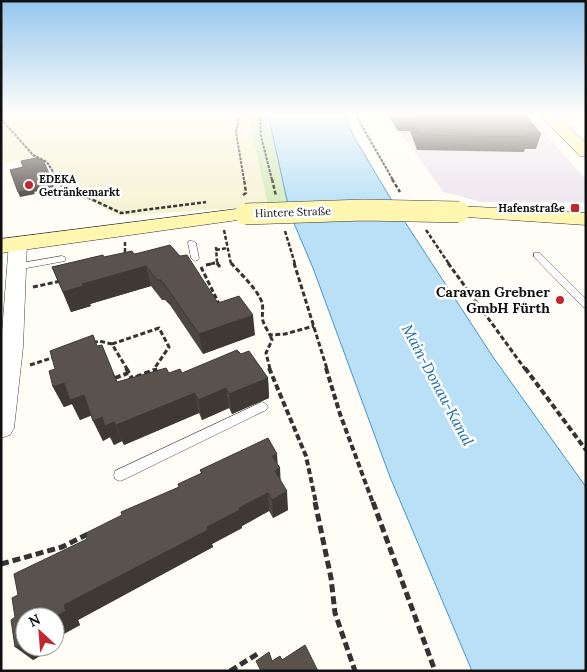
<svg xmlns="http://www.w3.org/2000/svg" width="587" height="672" viewBox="0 0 587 672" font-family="Lora,serif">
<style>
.industrial{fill:#eee6ef}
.farmland{fill:#f6f3d4}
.green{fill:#d5ebbd}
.water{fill:#b9e0f7;stroke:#3f96cf}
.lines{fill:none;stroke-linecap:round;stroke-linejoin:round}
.lane-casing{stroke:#444;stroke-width:1}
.street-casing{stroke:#444;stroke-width:1}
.secondary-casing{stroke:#333;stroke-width:1}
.path-far4{stroke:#333;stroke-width:2;stroke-dasharray:3 1;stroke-linecap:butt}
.path-far3{stroke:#333;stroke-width:2.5;stroke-dasharray:4 2;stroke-linecap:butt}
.path-far2{stroke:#333;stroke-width:3;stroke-dasharray:5 2.5;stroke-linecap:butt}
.path-far1{stroke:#333;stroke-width:4;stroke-dasharray:6 3;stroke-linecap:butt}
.path{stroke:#333;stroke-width:5;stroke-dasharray:8 4;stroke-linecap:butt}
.lane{fill:#fff;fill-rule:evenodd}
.street{fill:#fff;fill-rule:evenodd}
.secondary{fill:#fff6b0;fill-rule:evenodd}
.secondary-bridge-casing{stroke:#333;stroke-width:22;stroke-linecap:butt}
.secondary-bridge{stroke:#fff6b0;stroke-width:21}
.wall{fill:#4d4742}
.shaded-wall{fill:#3f3936}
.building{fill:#5a524d;stroke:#3f3936}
.poi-dot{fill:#c4262e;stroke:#fff;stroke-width:2}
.labels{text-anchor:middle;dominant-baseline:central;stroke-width:5;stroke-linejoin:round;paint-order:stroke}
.far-poi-label{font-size:11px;font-weight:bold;fill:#111;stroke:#fff;text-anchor:start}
.far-street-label{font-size:11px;fill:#111;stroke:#fff}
.poi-label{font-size:14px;font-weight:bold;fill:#111;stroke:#fff;text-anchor:end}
.water-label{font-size:15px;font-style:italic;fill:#1768a6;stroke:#fff}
</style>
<rect width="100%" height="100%" fill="#fffdf5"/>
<path class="industrial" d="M 387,114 L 527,114 L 586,179 L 586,202 L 482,202 L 443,192 Z"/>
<path class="farmland" d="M 1,114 L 248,114 L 268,206 L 119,216 L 59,185 L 46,162 L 29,158 L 1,164 Z"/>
<path class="green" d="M 248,114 L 268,114 L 290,214 L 268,206 Z"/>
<path class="water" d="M 268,114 L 344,114 L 354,137 L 401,216 L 493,357 L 586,487 L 586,671 L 472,671 L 390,477 L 313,268 L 290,214 Z"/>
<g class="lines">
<defs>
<path id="lane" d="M 189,241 L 192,241 L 196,243 L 199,258 L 198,260 L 195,261 L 191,258 L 188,243 Z
M 534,253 L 540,253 L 586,299 L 586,308 L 583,307 L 534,257 Z
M 62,256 L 65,257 L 65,261 L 16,270 L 12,267 L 16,264 Z
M 262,402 L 266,404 L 268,407 L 266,410 L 125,479 L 120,481 L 115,479 L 114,475 L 115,471 Z"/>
<path id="street" d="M 18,238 L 24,239 L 27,243 L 23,347 L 14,428 L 10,435 L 1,438 L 1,345 L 9,243 L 12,239 Z"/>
<path id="secondary" d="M 539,114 L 554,114 L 586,143 L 586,157 L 580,156 Z
M 459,206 L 586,213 L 586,225 L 452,216 L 449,212 L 452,208 Z
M 245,208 L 252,210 L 255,214 L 252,218 L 1,253 L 1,239 Z"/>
</defs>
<use href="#lane" class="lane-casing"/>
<use href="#street" class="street-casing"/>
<use href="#secondary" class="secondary-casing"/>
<path class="path-far4" d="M 240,114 L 236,132 L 244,180
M 260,114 L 261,136 L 272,180
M 355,114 L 393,180
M 1,119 L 33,155 L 47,162 L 58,180"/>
<path class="path-far3" d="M 57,179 L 61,185 L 121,213 L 206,202
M 272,179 L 276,196
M 392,179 L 400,192
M 243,195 L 246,193 L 244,179
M 224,230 L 231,264
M 426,230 L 449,264
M 285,231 L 295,264
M 125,242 L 125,256
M 216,250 L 228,248
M 217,262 L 218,264
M 211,264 L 217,262 L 216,247"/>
<path class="path-far2" d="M 217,263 L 220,267
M 231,263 C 239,272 254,286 260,298 C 265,306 261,313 263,321 C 264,325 268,331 270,335 L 285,334 L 314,326
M 294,263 L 327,369
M 448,263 L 525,369
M 206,265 L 215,263
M 201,267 L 220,306
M 33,287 L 61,281
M 93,343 L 99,341 L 112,344 L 127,369
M 112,344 L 159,328 L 169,347 L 154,369
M 30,365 L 55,357
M 270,369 L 266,353 L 272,340 L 270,335"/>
<path class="path-far1" d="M 126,368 L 133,380
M 155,368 L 156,373
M 269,368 L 306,456 L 316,503
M 326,368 L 340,414 L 373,503
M 525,368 L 586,450
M 136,377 L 154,370
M 115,378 L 128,373"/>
<path class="path" d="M 315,502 L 331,578 L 335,613 L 355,671
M 373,502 L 435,671
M 1,564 L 62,547 L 90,533
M 230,671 L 259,653"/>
<use href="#lane" class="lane"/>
<use href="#street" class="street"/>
<use href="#secondary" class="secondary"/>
<defs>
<path id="secondary-bridge" d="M 245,214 L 364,210 L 459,212"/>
</defs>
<use href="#secondary-bridge" class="secondary-bridge-casing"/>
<use href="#secondary-bridge" class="secondary-bridge"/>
</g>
<path class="wall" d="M 387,114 L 524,114 L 541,134 L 536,149 L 525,149 L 524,152 L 417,150 L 410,131 L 398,131 Z
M 134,254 L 255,335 L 203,354 L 170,305 L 165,300 L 162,300 L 151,286 L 90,304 L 91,306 L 71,312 L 52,267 L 104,257 Z
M 97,346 L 117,382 L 169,373 L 182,373 L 241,354 L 268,378 L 269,398 L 232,414 L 229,408 L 202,420 L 199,413 L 124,445 L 122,441 L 114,445 L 110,437 L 103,441 L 91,415 L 80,420 L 72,404 L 64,407 L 53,387 L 55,369 Z
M 278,465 L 280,468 L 280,480 L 288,510 L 273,518 L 269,511 L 242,526 L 242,528 L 212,544 L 213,547 L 78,620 L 80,625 L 60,636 L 61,644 L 33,660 L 15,617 L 18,595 L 87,539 L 179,487 L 201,473 L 200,470 Z"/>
<path class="shaded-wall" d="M 53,182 L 54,187 L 34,192 L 35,194 L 20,197 L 18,192 L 32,187 Z
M 146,266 L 151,286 L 90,304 L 91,306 L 71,312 L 63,292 L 82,284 Z
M 253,315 L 255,335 L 203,354 L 199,334 Z
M 268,378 L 269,398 L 232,414 L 229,394 Z
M 64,383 L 84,395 L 93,415 L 80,420 L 72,404 L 64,407 L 53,387 Z
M 226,388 L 229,408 L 202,420 L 198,400 Z
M 195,393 L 199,413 L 124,445 L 116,425 Z
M 102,417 L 114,422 L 122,441 L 114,445 L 110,437 L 103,441 L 93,421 Z
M 277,454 L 278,469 L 280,468 L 281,487 L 276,490 L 272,456 Z
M 287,491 L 288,510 L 273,518 L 272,500 Z
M 268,493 L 269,511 L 242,526 L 242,528 L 212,544 L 213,547 L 78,620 L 80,625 L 60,636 L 61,644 L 33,660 L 15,647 L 25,642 L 25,647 L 55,647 L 55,617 L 64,605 L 207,527 L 239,508 Z"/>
<path class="building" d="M 398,114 L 524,114 L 541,134 L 527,134 L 529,137 L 420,135 L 413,117 L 401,117 Z
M 36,158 L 43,160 L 53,182 L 32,187 L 33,189 L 18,192 L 10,170 L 23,167 L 21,161 Z
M 170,245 L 180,256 L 187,255 L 218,303 L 239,296 L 253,315 L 199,334 L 165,285 L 161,280 L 157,280 L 146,266 L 82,284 L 83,286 L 63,292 L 52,267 L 103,255 L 104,257 L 132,251 L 134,254 L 139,253 Z
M 93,335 L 97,346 L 102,345 L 117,382 L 166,368 L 169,373 L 180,369 L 182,373 L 237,350 L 241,354 L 249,351 L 268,378 L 229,394 L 226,388 L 198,400 L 195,393 L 116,425 L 114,422 L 105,426 L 102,417 L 93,421 L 84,395 L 70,400 L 64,383 L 53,387 L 49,371 L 55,369 L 50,351 Z
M 268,438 L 277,454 L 272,456 L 280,468 L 275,471 L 287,491 L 272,500 L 268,493 L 239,508 L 240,510 L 207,527 L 208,530 L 64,605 L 66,611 L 54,617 L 25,617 L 25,642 L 15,647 L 11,620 L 15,617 L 12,598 L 18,595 L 14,574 L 87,539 L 86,533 L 122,515 L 121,512 L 179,487 L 178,484 L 202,473 L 200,470 Z
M 305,645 L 318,671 L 261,671 L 256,661 L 269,652 L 272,661 L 280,656 L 282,660 Z"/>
<linearGradient id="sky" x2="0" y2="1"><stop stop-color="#95c6ee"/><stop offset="0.55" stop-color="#fffefa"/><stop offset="1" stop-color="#fffefa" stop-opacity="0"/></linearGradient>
<rect width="587" height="208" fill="url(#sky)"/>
<g class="poi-dot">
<circle cx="29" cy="185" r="5"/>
<rect x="570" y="203" width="10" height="10" rx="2.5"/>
<circle cx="560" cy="300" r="5"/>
</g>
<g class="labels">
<g class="far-poi-label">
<text x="39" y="179">EDEKA<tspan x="39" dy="13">Getränkemarkt</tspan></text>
<text x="565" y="208" text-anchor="end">Hafenstraße</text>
</g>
<g class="far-street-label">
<text transform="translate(293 212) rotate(-2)">Hintere Straße</text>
</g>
<g class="poi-label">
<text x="550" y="292">Caravan Grebner<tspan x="550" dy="16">GmbH Fürth</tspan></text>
</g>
<g class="water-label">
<text transform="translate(438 385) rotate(62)">Main-Donau-Kanal</text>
</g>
</g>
<rect width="587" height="672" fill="none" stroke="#111111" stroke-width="5"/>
<g transform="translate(40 632) rotate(334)"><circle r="24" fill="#ffffff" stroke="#a0a0a0"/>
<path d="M0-4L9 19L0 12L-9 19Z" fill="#c4262e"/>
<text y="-8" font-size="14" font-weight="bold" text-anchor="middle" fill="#111111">N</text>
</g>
</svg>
